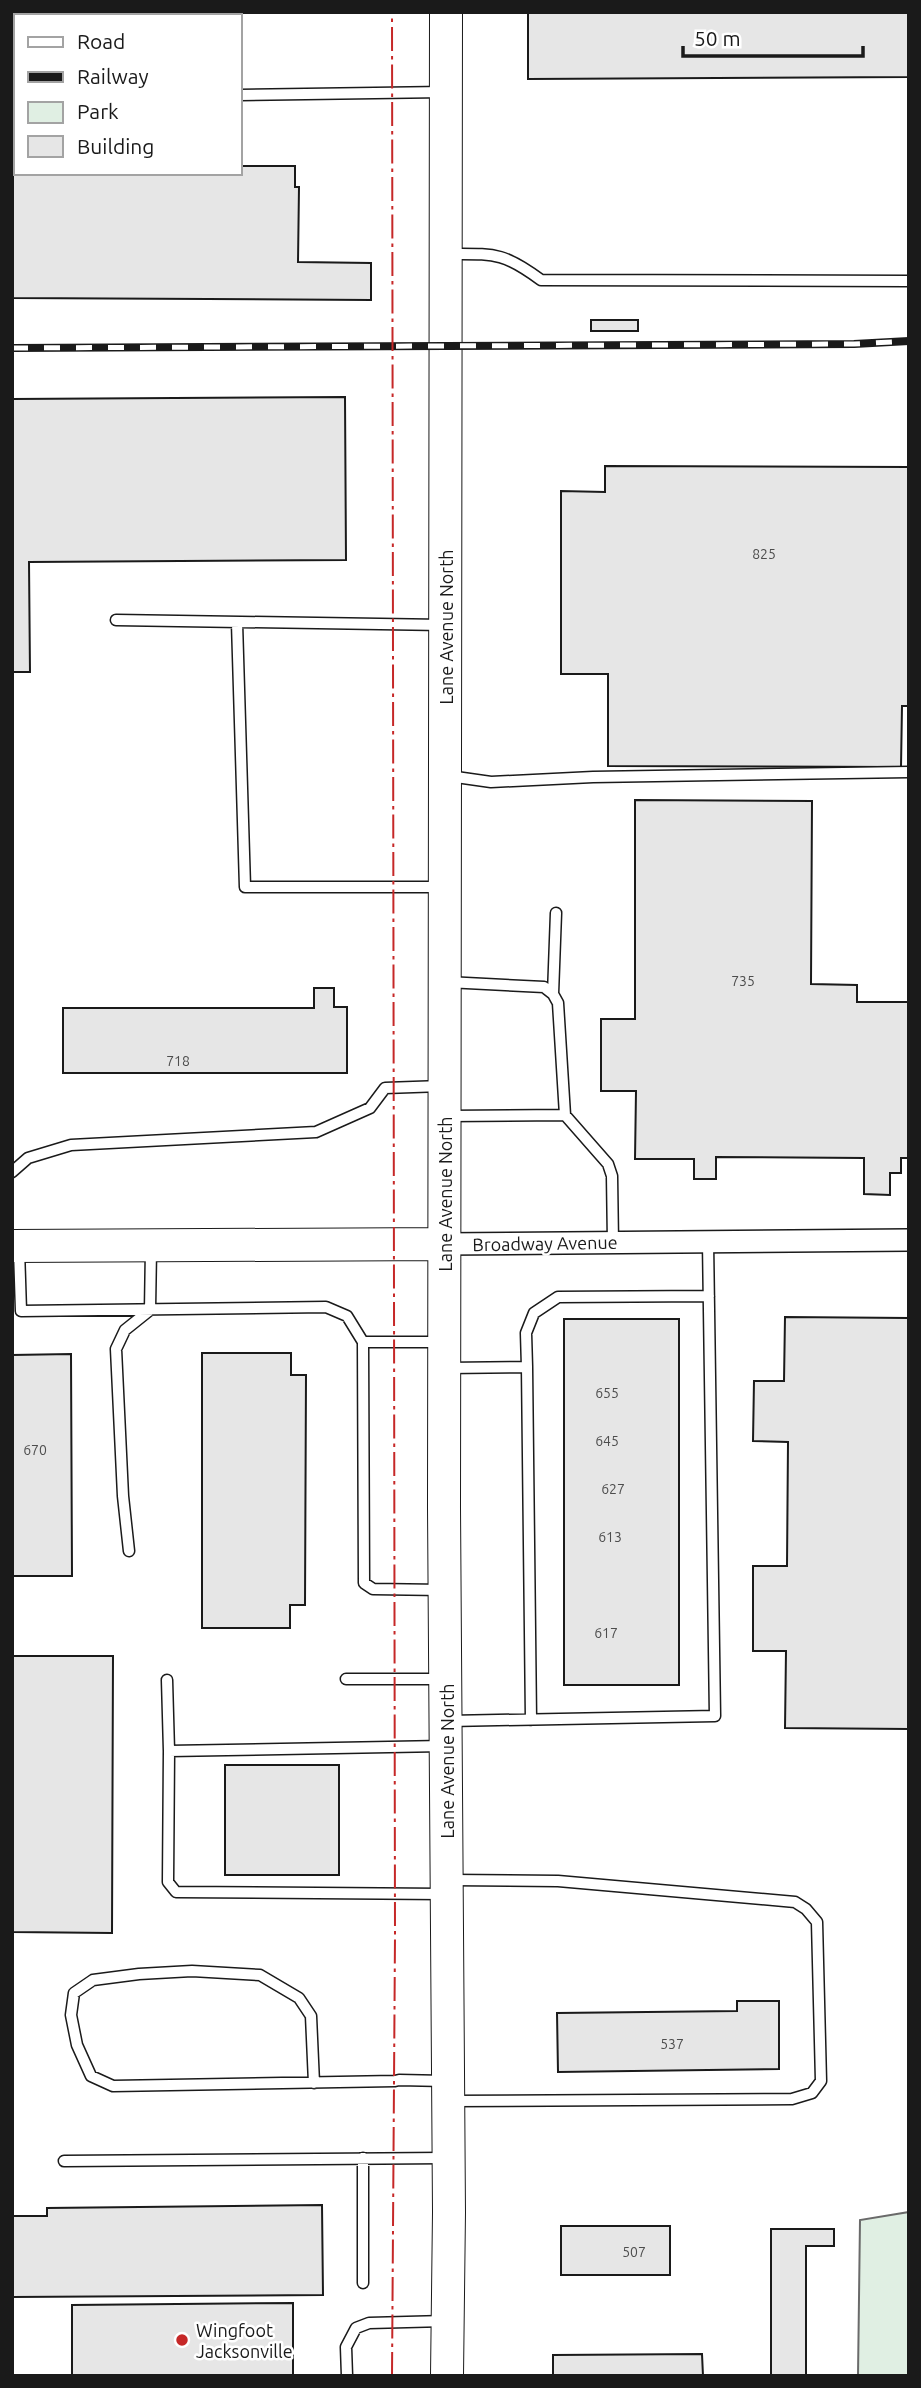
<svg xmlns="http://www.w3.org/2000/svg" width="921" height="2388" viewBox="0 0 921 2388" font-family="Ubuntu,sans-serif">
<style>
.green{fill:#e0efe3;stroke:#6a6a6a;stroke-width:2}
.building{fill:#e6e6e6;stroke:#1a1a1a;stroke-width:2}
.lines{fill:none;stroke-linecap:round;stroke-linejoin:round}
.lane-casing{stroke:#1a1a1a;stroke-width:13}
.street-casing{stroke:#1a1a1a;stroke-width:24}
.secondary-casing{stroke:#1a1a1a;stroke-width:34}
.lane{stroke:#fff;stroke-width:10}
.street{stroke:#fff;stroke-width:21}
.secondary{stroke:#fff;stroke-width:32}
.rail-casing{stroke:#1a1a1a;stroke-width:8}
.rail{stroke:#fff;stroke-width:5;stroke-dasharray:16;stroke-linecap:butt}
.power{stroke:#c62828;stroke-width:2;stroke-dasharray:24 5 3.5 5;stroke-linecap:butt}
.poi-dot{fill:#c62828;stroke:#fff;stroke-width:2.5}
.labels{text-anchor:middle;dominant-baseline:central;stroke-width:5;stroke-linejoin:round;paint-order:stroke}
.number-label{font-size:14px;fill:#4d4d4d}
.street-label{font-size:18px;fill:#1a1a1a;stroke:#fff}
.poi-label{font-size:18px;fill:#1a1a1a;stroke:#fff;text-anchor:start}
</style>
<rect width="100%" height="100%" fill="#fff"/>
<path class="green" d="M 909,2212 L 909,2376 L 858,2376 L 860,2220 Z"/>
<path class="building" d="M 528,12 L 909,12 L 909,77 L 528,79 Z
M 12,165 L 16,165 L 16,173 L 240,173 L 240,166 L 295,166 L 295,187 L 299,187 L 298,262 L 371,263 L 371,300 L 12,298 Z
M 591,320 L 638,320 L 638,331 L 591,331 Z
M 345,397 L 346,560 L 29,562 L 30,672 L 12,672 L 12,399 Z
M 605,466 L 909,467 L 909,706 L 902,706 L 901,767 L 608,766 L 608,674 L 561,674 L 561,491 L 605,492 Z
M 635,800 L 812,801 L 811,984 L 857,985 L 857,1002 L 909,1002 L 909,1158 L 901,1158 L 901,1173 L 890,1173 L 890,1195 L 864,1194 L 864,1158 L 716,1157 L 716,1179 L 694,1179 L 694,1159 L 635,1159 L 636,1091 L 601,1091 L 601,1019 L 635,1019 Z
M 314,988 L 334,988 L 334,1007 L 347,1007 L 347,1073 L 63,1073 L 63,1008 L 314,1008 Z
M 785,1317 L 909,1318 L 909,1729 L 785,1728 L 786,1651 L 753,1651 L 753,1566 L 787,1566 L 788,1442 L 753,1441 L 754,1381 L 784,1381 Z
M 564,1319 L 679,1319 L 679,1685 L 564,1685 Z
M 202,1353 L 291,1353 L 291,1375 L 306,1375 L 305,1605 L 290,1605 L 290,1628 L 202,1628 Z
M 71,1354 L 72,1576 L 12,1576 L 12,1355 Z
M 12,1656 L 113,1656 L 112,1933 L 12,1932 Z
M 225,1765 L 339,1765 L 339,1875 L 225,1875 Z
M 737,2001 L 779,2001 L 779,2069 L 558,2072 L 557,2013 L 737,2011 Z
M 322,2205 L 323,2295 L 12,2297 L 12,2216 L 47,2216 L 47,2208 Z
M 561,2226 L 670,2226 L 670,2275 L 561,2275 Z
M 771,2229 L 834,2229 L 834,2246 L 806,2246 L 806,2376 L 771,2376 Z
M 293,2303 L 293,2376 L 72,2376 L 72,2305 Z
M 702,2354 L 703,2376 L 553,2376 L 553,2355 Z"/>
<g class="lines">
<defs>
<path id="lane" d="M 240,95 L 444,92
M 12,97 L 16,96
M 449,254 C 495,254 503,252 541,280 L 909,281
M 116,620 L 443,625
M 237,623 L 245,887 L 443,887
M 449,776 L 491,782 L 593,777 L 909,772
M 447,982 L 544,987 L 553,994 L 558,1003 L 565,1115 L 608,1164 L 612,1176 L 613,1243
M 553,994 L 556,913
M 448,1116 L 565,1115
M 12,1172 L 28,1158 L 71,1145 L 316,1132 L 370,1108 L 385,1088 L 442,1086
M 19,1249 L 21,1311 L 326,1307 L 347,1316 L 363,1342
M 442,1342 L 363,1342 L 364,1583 L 373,1589 L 443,1590
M 527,1367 L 526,1333 L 534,1313 L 558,1297 L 709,1296
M 447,1368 L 527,1367 L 531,1720
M 129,1551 L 123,1496 L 116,1349 L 125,1330 L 150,1310 L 151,1249
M 346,1679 L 442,1679
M 167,1680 L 169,1751
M 449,1721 L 715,1716 L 708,1242
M 443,1746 L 169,1751 L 168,1882 L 176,1892 L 444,1894
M 450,1880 L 558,1881 L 795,1902 L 806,1909 L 817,1922 L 821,2081 L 812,2093 L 792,2099 L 451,2101
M 314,2083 L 311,2016 L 299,1998 L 260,1975 L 192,1971 L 139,1974 L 93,1980 L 74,1993 L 71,2015 L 77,2045 L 91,2076 L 113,2086 L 395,2081 L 399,2080 L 445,2081
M 363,2158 L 363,2283
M 64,2161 L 445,2158
M 347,2376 L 346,2347 L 356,2328 L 369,2323 L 445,2321"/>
<path id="street" d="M 444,1244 L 909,1240"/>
<path id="secondary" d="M 446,12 L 444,1508 L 449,2212 L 447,2376
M 12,1246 L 444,1244"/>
</defs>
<use href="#lane" class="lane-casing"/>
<use href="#street" class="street-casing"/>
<use href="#secondary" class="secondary-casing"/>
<use href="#lane" class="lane"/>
<use href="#street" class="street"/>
<use href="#secondary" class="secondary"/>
<defs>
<path id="rail" d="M 12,348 L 854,344 L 909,341"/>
</defs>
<use href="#rail" class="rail-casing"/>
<use href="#rail" class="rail"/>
<path class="power" d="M 392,2376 L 395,1936 L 392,12"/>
</g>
<circle class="poi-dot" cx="182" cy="2340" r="7"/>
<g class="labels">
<g class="number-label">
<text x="764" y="554">825</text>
<text x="743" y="981">735</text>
<text x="178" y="1061">718</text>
<text x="607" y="1393">655</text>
<text x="607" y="1441">645</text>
<text x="35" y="1450">670</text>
<text x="613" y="1489">627</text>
<text x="610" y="1537">613</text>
<text x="606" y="1633">617</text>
<text x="672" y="2044">537</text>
<text x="634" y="2252">507</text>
</g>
<g class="street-label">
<text transform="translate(446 627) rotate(-90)">Lane Avenue North</text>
<text transform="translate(445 1194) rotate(-90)">Lane Avenue North</text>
<text transform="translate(545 1243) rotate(-1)">Broadway Avenue</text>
<text transform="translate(447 1761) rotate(-90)">Lane Avenue North</text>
</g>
<g class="poi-label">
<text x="196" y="2330">Wingfoot<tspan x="196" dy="21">Jacksonville</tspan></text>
</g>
</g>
<rect width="921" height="2388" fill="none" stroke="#1a1a1a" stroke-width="28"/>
<rect x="14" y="14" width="228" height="161" fill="#ffffff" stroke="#a3a3a3" stroke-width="2"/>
<rect x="28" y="37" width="35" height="10" fill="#ffffff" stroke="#a3a3a3" stroke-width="2"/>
<text x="77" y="49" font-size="21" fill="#1a1a1a">Road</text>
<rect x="28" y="72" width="35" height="10" fill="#1a1a1a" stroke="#a3a3a3" stroke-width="2"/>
<text x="77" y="84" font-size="21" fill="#1a1a1a">Railway</text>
<rect x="28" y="102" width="35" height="21" fill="#e0efe3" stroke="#a3a3a3" stroke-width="2"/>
<text x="77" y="119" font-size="21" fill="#1a1a1a">Park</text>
<rect x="28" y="136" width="35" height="21" fill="#e6e6e6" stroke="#a3a3a3" stroke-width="2"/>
<text x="77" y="154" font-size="21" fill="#1a1a1a">Building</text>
<path d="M683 46v10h180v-10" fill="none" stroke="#1a1a1a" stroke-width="3.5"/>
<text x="694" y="46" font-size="21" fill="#1a1a1a" stroke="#ffffff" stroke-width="5" paint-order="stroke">50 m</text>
</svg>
